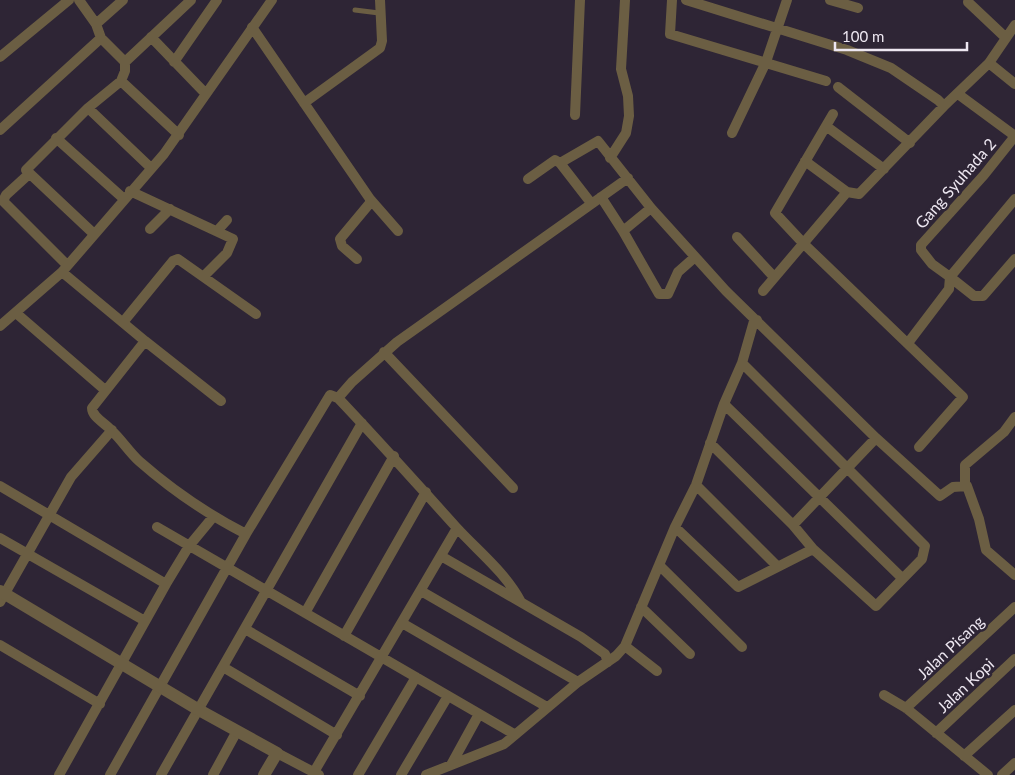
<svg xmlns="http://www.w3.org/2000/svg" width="1015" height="775" viewBox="0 0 1015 775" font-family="Lato,sans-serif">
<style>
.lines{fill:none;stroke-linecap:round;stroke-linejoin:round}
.service{stroke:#6b5e43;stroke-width:5}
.minor{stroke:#6b5e43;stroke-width:10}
.tertiary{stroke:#6b5e43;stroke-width:12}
.labels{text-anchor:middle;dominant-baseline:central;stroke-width:5;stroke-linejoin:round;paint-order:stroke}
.street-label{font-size:16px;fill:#ede7f1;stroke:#2e2535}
</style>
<rect width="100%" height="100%" fill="#2e2535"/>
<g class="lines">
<path class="service" d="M 355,10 L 379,13"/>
<path class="minor" d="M 79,0 L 96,24 L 101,38 L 125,62 L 125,71 L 121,81 L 88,108 L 26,170 L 94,234
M 672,0 L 670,34 L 826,81
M 686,0 L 847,50 L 891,68 L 938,100 L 944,106
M 830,0 L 858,8
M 968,2 L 1005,37
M 96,24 L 123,0
M 252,27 L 370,199 L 370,203 L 340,239 L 342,246 L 357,259
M 151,37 L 205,93
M 0,57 L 69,0
M 125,62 L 191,0
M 174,62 L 217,0
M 989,63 L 1015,84
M 121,81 L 179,135
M 838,87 L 910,143
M 958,94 L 1015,136
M 304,103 L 380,48 L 382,41 L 380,0
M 88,108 L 151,168
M 833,114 L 775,213 L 803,243 L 963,397 L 919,447
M 575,115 L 580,0
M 826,126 L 884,169
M 0,130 L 101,38
M 732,133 L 766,62 L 787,0
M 1015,136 L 984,175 L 921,245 L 921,250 L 932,264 L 950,277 L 1015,199
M 56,138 L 124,199
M 610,158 L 626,133 L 629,116 L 628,96 L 621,69 L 625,0
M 805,161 L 847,192
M 29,174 L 6,195 L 3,201 L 67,265
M 528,179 L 555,160 L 560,163
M 130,191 L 233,239 L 227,253 L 204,276
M 601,197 L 623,231 L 651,208
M 370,199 L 398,231
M 591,203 L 560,163 L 598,141 L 651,208 L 726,291 L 876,438 L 940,496 L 953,487 L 967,486 L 979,519 L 986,550 L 1015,575
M 150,229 L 170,209
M 217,231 L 227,220
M 623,231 L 659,294 L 668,294 L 678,272 L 695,257
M 737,237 L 774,277
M 62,272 L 145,341 L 221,401
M 763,291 L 847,192 L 859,194 L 944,106 L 989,63 L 1015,25
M 16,313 L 105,390
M 124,321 L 173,261 L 178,259 L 256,314
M 0,326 L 62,272 L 164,154 L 272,0
M 145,341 L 92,408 C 92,417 105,423 111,430 C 121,439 129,452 139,461 C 172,490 207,514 246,534
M 908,343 L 949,289 L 950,277 L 974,296 L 983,296 L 1015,259
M 384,352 L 513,488
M 338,398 L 352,382 L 397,342 L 628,178
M 724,404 L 902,578
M 710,443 L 793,525 L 813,549 L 876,606 L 922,559 L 925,546 L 742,363
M 965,484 L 965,465 L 1004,432 L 1015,417
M 696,485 L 777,566
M 0,486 L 166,584
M 793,525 L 876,438
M 157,527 L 514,734
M 675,527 L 738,587 L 813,549
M 0,538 L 145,621
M 441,556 L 581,637 L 605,654 L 608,662
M 659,565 L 742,647
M 421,591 L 578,682
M 0,602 L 71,477 L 112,430
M 641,607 L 690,654
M 305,613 L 394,456
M 402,623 L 547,707
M 245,629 L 360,696
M 344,636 L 426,492
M 0,645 L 100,704
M 625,646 L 657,671
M 223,667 L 337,735
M 884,695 L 906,708 L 988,775
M 906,708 L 1015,607
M 936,733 L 1015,659
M 277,753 L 319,775
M 964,756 L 1015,710
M 451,765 L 479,714
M 314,772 L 457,528
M 59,775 L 166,584 L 189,546 L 213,517
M 110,775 L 246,534 L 330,395 L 338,398 C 378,440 417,484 456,527 C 479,552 505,572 521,602
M 161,775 L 362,423
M 213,775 L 237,731
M 358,775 L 416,677
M 401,775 L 448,696
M 426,775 L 504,744 L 578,682 L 616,656 L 625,646 L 675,527 L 696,485 L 724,404 L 742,363 L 754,321 L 757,320
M 1002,775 L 1015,763"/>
<path class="tertiary" d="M 0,591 L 199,710 L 277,753 L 264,775"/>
</g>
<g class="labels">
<g class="street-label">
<text transform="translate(955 183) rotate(-49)">Gang Syuhada 2</text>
<text transform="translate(950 647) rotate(-43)">Jalan Pisang</text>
<text transform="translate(965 685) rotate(-43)">Jalan Kopi</text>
</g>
</g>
<path d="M835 42v8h132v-8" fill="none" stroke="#ede7f1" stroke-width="2.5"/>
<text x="842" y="42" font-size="15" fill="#ede7f1" stroke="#2e2535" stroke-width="4" paint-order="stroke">100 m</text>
</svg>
